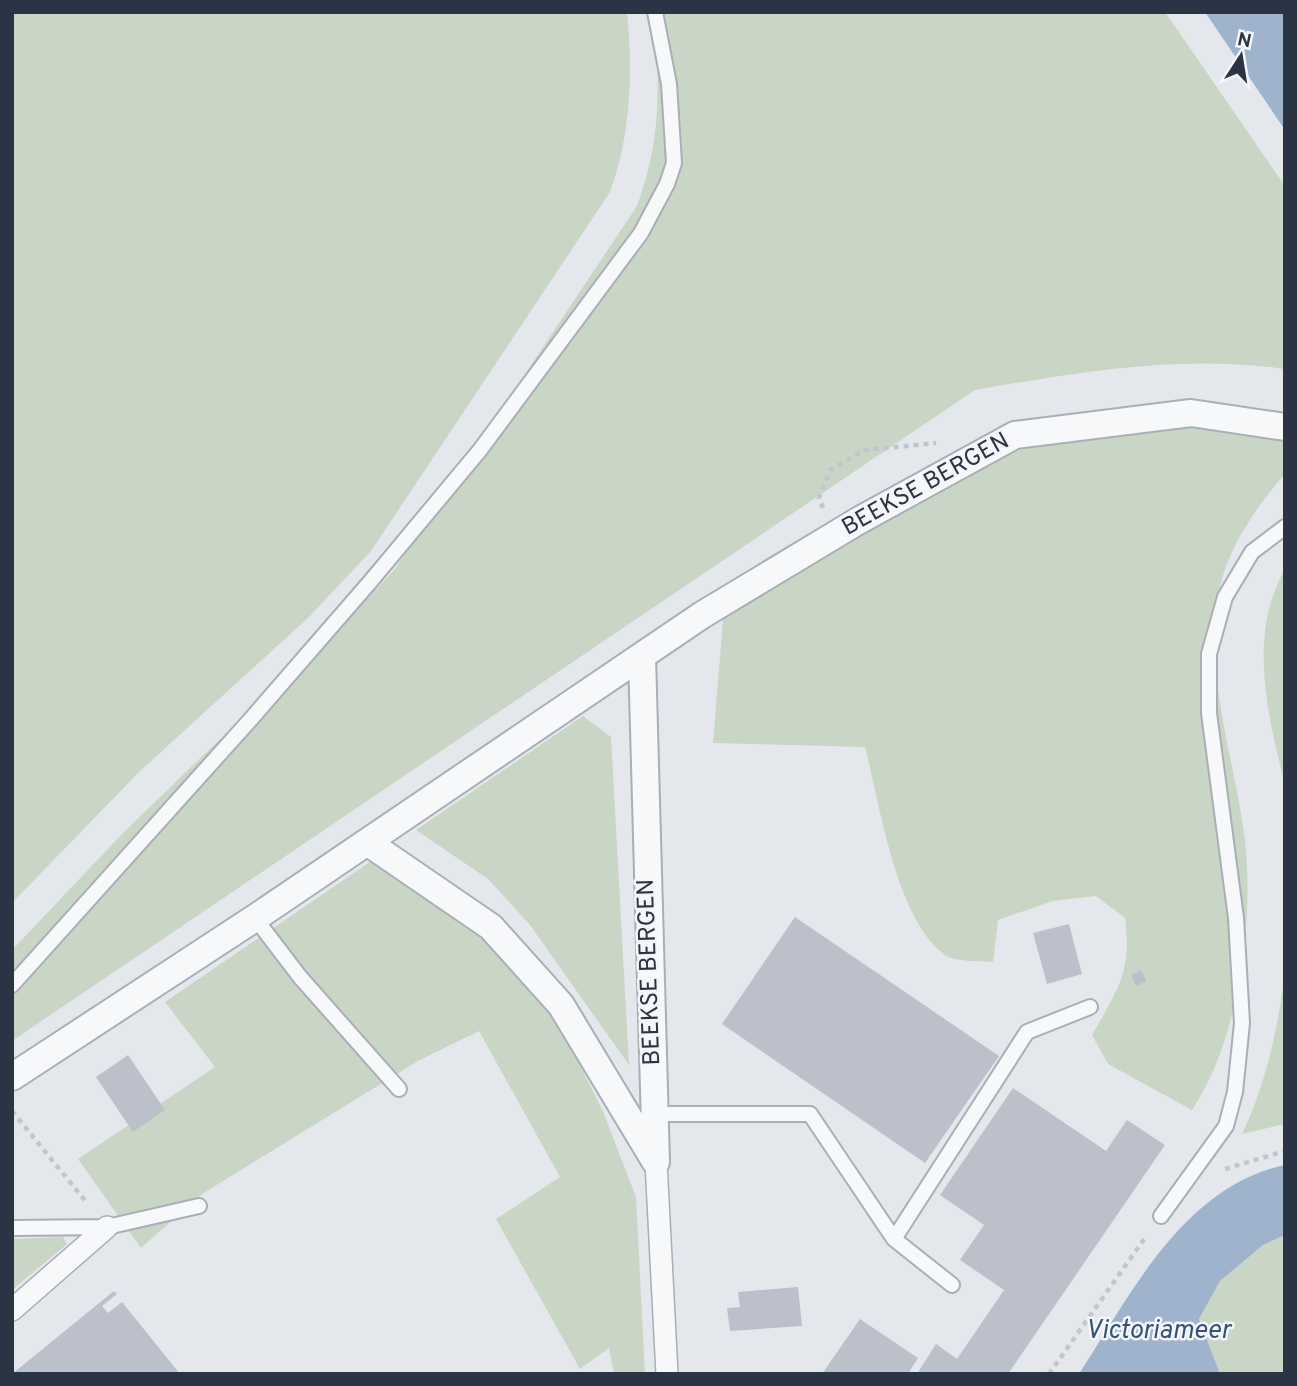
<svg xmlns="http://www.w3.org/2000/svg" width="1297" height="1386" viewBox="0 0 1297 1386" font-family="Overpass,sans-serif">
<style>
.green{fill:#c9d6c5}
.water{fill:#9fb4cc}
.building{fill:#bbc0ca}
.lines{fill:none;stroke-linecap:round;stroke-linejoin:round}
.service-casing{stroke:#a9aeb7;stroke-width:18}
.pedestrian-casing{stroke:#a9aeb7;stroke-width:24}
.minor-casing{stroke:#a9aeb7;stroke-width:30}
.path{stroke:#c2c5cb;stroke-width:4.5;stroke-dasharray:5 5;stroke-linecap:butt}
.service{stroke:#f7f8fa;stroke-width:14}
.pedestrian{stroke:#f7f8fa;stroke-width:21}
.minor{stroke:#f7f8fa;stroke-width:26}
.labels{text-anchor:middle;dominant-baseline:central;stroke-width:5;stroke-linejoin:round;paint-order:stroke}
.street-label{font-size:24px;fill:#2b3445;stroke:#f4f6f9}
.water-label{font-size:26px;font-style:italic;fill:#34527a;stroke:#f4f6f9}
</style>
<rect width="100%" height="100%" fill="#e4e7ec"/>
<path class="green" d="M 12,12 L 627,12 C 633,73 631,135 610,192 L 371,551 L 309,617 L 139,772 L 12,903 Z
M 653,12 L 1165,12 L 1285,186 L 1285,369 C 1181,354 1078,372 975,390 L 12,1041 L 12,950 L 124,832 L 216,743 L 315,656 L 395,569 L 637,206 C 662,137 660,84 653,12 Z
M 1138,422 L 1285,423 L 1285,474 C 1259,503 1230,545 1221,583 C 1200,662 1235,760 1245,840 C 1254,924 1239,1040 1192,1110 L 1108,1064 L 1092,1035 C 1118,989 1132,972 1125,918 L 1096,896 L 1053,901 L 998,920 L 993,962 C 980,961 955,962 945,955 C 896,919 880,805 865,747 L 713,743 L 723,620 C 826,549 928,477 1049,440 C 1078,431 1109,428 1138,422 Z
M 1285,569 L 1285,785 C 1268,716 1247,635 1285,569 Z
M 583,716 L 611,737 L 629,1065 L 530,925 L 488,879 L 416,830 Z
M 380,855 L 475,929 L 533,989 L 568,1042 L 602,1109 L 636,1197 L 645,1374 L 614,1374 L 609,1348 L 580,1369 L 496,1219 L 560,1177 L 479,1031 L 418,1061 L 202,1194 L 141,1248 L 78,1159 L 215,1067 L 165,1002 Z
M 1285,972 L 1285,1124 L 1242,1134 C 1266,1084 1278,1028 1285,972 Z
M 1285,1235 L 1285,1374 L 1220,1374 L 1199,1319 L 1220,1281 L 1263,1245 Z
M 63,1237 L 67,1244 L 12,1290 L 12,1239 Z"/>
<path class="water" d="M 1205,12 L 1285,12 L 1285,130 Z
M 1285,1165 L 1285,1235 L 1263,1245 L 1220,1281 L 1199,1319 L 1220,1374 L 1079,1374 C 1131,1294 1183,1187 1285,1165 Z"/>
<path class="building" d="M 795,917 L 999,1056 L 925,1163 L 722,1024 Z
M 1069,924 L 1082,974 L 1047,984 L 1033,933 Z
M 1141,970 L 1147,981 L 1136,986 L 1131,975 Z
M 128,1055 L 165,1110 L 133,1132 L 96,1077 Z
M 1013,1088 L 1106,1151 L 1127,1120 L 1165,1145 L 1008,1374 L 917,1374 L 936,1344 L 957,1359 L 1004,1290 L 960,1260 L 984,1225 L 940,1195 Z
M 798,1287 L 802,1326 L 730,1331 L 727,1308 L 740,1307 L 738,1292 Z
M 114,1291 L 117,1294 L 102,1306 L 108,1313 L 122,1302 L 180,1374 L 12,1374 Z
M 860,1319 L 918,1358 L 908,1374 L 822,1374 Z"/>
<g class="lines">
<defs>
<path id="service" d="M 255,918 L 300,977 L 399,1089
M 12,985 L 251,719 L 370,582 L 480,450 L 641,233 L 667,184 L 674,163 L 669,84 L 655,12
M 654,1114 L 810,1114 L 894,1239 L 952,1285
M 1161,1216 L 1226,1126 L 1235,1092 L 1242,1023 L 1236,918 L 1209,713 L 1209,654 L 1225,597 L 1252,552 L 1285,527
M 12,1228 L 107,1227 L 199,1206
M 894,1239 L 1027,1032 L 1090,1007"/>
<path id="pedestrian" d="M 656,1162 L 667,1374
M 12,1310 L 107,1227"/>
<path id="minor" d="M 642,656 L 656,1162
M 367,842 L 491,927 L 561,1005 L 655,1161
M 12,1077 L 255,918 L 702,615 L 858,521 L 1015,435 L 1191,413 L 1285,427"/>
</defs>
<use href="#service" class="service-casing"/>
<use href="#pedestrian" class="pedestrian-casing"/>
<use href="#minor" class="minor-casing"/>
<path class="path" d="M 823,508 L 819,498 L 830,470 L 865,450 L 936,443
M 12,1111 L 87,1203
M 1225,1169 L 1285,1151
M 1049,1374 L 1147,1235"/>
<use href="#service" class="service"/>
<use href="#pedestrian" class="pedestrian"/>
<use href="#minor" class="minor"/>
</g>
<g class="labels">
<g class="street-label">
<text transform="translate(926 485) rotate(-29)">BEEKSE BERGEN</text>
<text transform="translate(650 972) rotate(-92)">BEEKSE BERGEN</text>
</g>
<g class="water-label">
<text x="1158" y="1331">Victoriameer</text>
</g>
</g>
<rect width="1297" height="1386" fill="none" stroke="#2b3445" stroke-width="28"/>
<g transform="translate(1241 56) rotate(12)" stroke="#f4f6f9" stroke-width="5" paint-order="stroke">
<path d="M0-5L12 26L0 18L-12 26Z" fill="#2b3445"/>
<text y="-10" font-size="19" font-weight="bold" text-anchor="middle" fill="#2b3445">N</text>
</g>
</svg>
